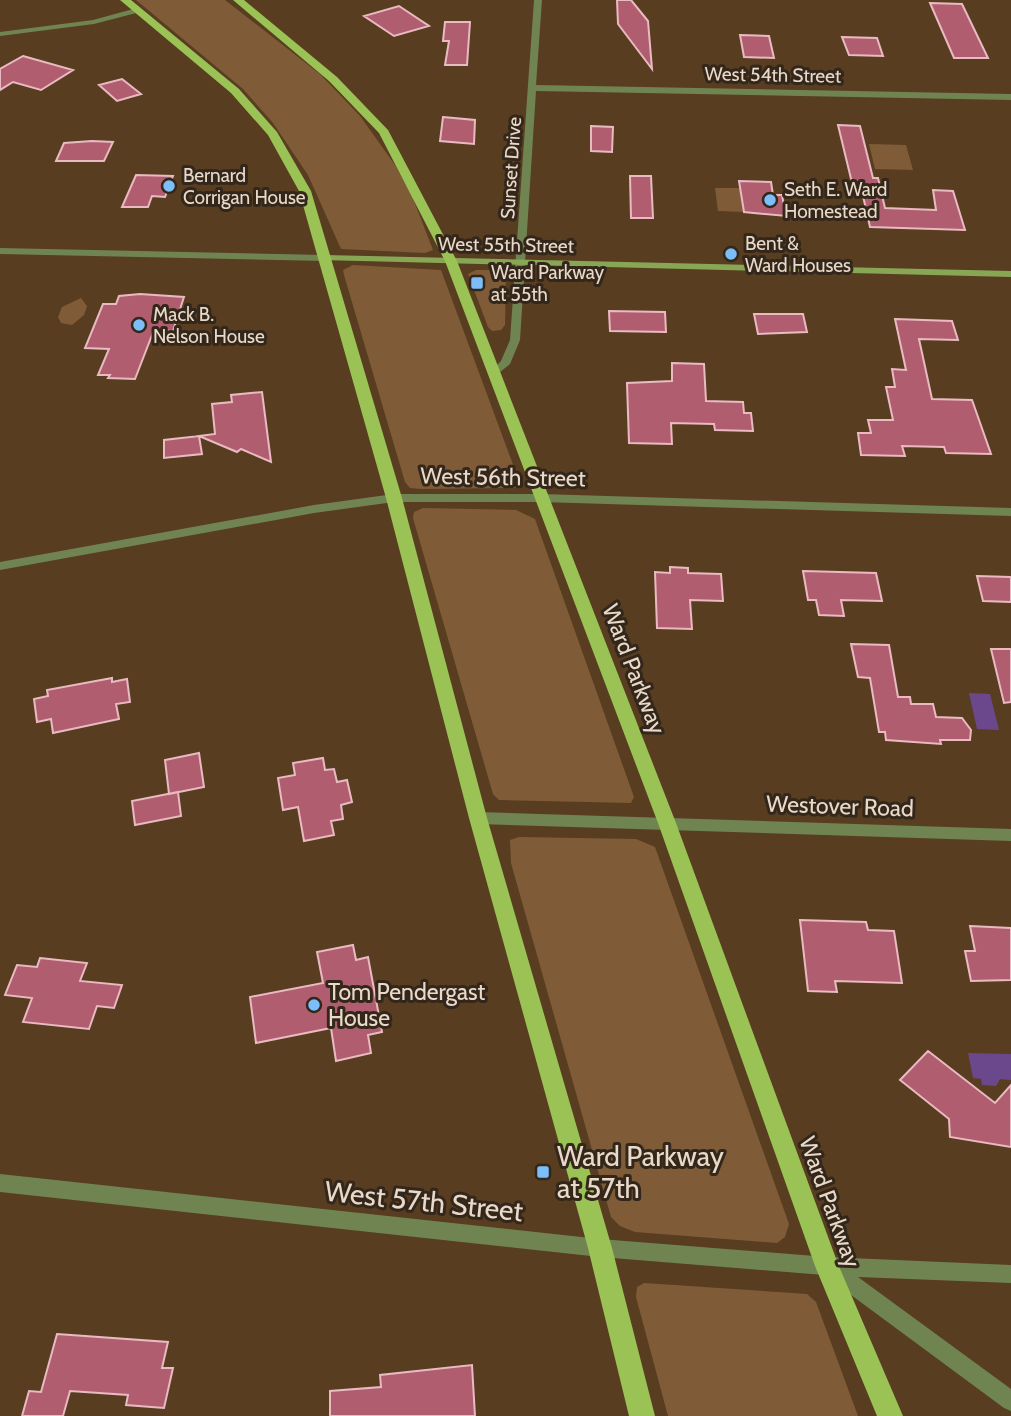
<svg xmlns="http://www.w3.org/2000/svg" width="1011" height="1416" viewBox="0 0 1011 1416" font-family="Cabin,sans-serif">
<style>
.green{fill:#7f5c37}
.water{fill:#6b488b}
.building{fill:#b15d70;stroke:#e9bac2;stroke-width:2}
.lines{fill:none;stroke-linecap:round;stroke-linejoin:round}
.street{fill:#708451;fill-rule:evenodd}
.secondary{fill:#88a755;fill-rule:evenodd}
.primary{fill:#9ac255;fill-rule:evenodd}
.poi-dot{fill:#7cbef9;stroke:#33271b;stroke-width:2.5}
.labels{text-anchor:middle;dominant-baseline:central;stroke-width:6;stroke-linejoin:round;paint-order:stroke}
.far-street-label{font-size:19px;fill:#e9d9c9;stroke:#33271b}
.far-poi-label{font-size:19px;fill:#e9d9c9;stroke:#33271b;text-anchor:start}
.street-label{font-size:23px;fill:#e9d9c9;stroke:#33271b}
.poi-label{font-size:23px;fill:#e9d9c9;stroke:#33271b;text-anchor:start}
.near-poi-label{font-size:28px;fill:#e9d9c9;stroke:#33271b;text-anchor:start}
.near-street-label{font-size:28px;fill:#e9d9c9;stroke:#33271b}
</style>
<rect width="100%" height="100%" fill="#583d21"/>
<path class="green" d="M 136,0 L 225,0 L 320,74 L 360,116 L 395,165 L 412,196 L 433,250 L 425,253 L 341,249 L 308,175 L 273,123 L 243,89 Z
M 869,144 L 906,145 L 913,170 L 875,169 Z
M 715,188 L 750,188 L 743,203 L 744,212 L 718,211 Z
M 353,265 L 441,270 L 518,478 L 520,484 L 516,488 L 421,489 L 410,488 L 405,482 L 344,275 L 343,270 Z
M 476,270 L 499,270 L 506,276 L 505,325 L 501,330 L 492,331 L 488,327 L 468,274 Z
M 81,298 L 87,306 L 84,315 L 72,325 L 61,323 L 58,317 L 62,307 Z
M 423,508 L 516,510 L 535,519 L 634,797 L 631,803 L 499,800 L 493,794 L 413,518 L 414,512 Z
M 519,837 L 636,839 L 655,847 L 789,1224 L 785,1237 L 777,1243 L 635,1232 L 620,1226 L 611,1217 L 511,863 L 510,840 Z
M 644,1283 L 807,1294 L 816,1302 L 858,1416 L 668,1416 L 636,1297 L 637,1287 Z"/>
<path class="water" d="M 969,693 L 990,694 L 999,730 L 977,729 Z
M 968,1053 L 1011,1054 L 1011,1080 L 1000,1079 L 996,1086 L 982,1085 L 981,1079 L 973,1078 Z"/>
<path class="building" d="M 617,0 L 631,0 L 648,21 L 652,69 L 618,24 Z
M 930,3 L 962,4 L 988,58 L 954,58 Z
M 399,6 L 429,26 L 394,36 L 364,16 Z
M 445,22 L 470,22 L 467,65 L 445,65 L 449,41 L 443,41 Z
M 740,35 L 769,36 L 774,58 L 744,57 Z
M 842,37 L 877,38 L 883,56 L 849,55 Z
M 23,56 L 73,70 L 41,90 L 13,82 L 0,90 L 0,69 Z
M 122,79 L 141,94 L 117,101 L 99,85 Z
M 443,117 L 475,120 L 474,144 L 440,141 Z
M 838,125 L 860,126 L 873,178 L 878,178 L 885,208 L 936,210 L 933,190 L 953,191 L 965,230 L 870,227 L 861,187 L 853,187 Z
M 591,126 L 613,127 L 612,152 L 591,151 Z
M 92,141 L 113,142 L 104,161 L 56,161 L 64,143 Z
M 136,175 L 173,176 L 165,197 L 152,196 L 148,207 L 122,207 Z
M 630,176 L 651,176 L 653,218 L 631,218 Z
M 739,181 L 771,182 L 773,195 L 782,195 L 786,216 L 744,212 Z
M 140,294 L 184,297 L 173,331 L 154,330 L 135,379 L 108,378 L 110,375 L 98,375 L 109,349 L 85,348 L 103,304 L 116,304 L 119,296 Z
M 609,311 L 665,312 L 666,332 L 610,331 Z
M 754,314 L 803,314 L 807,332 L 758,334 Z
M 895,319 L 952,321 L 958,340 L 919,339 L 932,399 L 972,400 L 991,454 L 946,453 L 944,447 L 902,446 L 905,456 L 861,455 L 858,433 L 871,433 L 868,420 L 893,420 L 886,387 L 895,387 L 892,369 L 906,370 Z
M 672,363 L 704,364 L 706,401 L 743,402 L 744,413 L 751,413 L 753,431 L 715,430 L 714,424 L 671,423 L 672,444 L 629,443 L 627,383 L 672,381 Z
M 262,392 L 271,462 L 241,449 L 237,452 L 199,436 L 215,434 L 212,404 L 232,402 L 231,395 Z
M 199,436 L 202,454 L 164,458 L 164,440 Z
M 670,567 L 688,568 L 688,573 L 721,574 L 723,601 L 690,600 L 692,629 L 657,628 L 655,572 L 670,573 Z
M 803,571 L 876,573 L 882,601 L 841,600 L 844,616 L 819,615 L 816,600 L 808,600 Z
M 977,576 L 1011,577 L 1011,602 L 983,601 Z
M 851,644 L 889,645 L 898,697 L 910,697 L 911,704 L 933,704 L 936,717 L 962,718 L 971,730 L 970,740 L 940,740 L 941,744 L 886,740 L 885,732 L 879,732 L 870,678 L 858,677 Z
M 991,649 L 1011,649 L 1011,702 L 1004,703 Z
M 112,678 L 112,682 L 127,679 L 130,702 L 116,704 L 119,719 L 53,733 L 51,719 L 37,722 L 34,699 L 48,696 L 47,690 Z
M 199,753 L 204,787 L 169,794 L 165,760 Z
M 323,758 L 325,770 L 334,769 L 337,782 L 347,780 L 352,802 L 341,805 L 343,819 L 331,821 L 334,835 L 304,841 L 298,807 L 283,810 L 278,778 L 295,775 L 293,763 Z
M 178,792 L 181,816 L 135,825 L 132,801 Z
M 800,920 L 866,922 L 868,930 L 894,931 L 902,983 L 835,981 L 837,992 L 808,991 Z
M 970,926 L 1011,928 L 1011,980 L 971,981 L 965,951 L 975,951 Z
M 353,945 L 356,960 L 368,957 L 382,1032 L 368,1035 L 371,1053 L 336,1061 L 331,1028 L 256,1043 L 250,997 L 323,983 L 317,952 Z
M 40,958 L 87,963 L 80,981 L 122,985 L 114,1008 L 97,1006 L 89,1029 L 23,1022 L 32,998 L 5,995 L 17,965 L 37,967 Z
M 928,1051 L 995,1103 L 1011,1085 L 1011,1147 L 950,1137 L 949,1119 L 900,1080 Z
M 57,1334 L 168,1342 L 162,1368 L 173,1368 L 164,1408 L 126,1405 L 128,1395 L 70,1391 L 63,1416 L 22,1416 L 29,1391 L 41,1392 Z
M 472,1365 L 475,1416 L 330,1416 L 330,1391 L 381,1387 L 380,1375 Z"/>
<g class="lines">
<path class="street" d="M 534,0 L 542,0 L 536,85 L 1011,94 L 1011,100 L 536,91 L 520,340 L 510,364 L 494,377 L 488,374 L 501,361 L 510,340 Z
M 137,8 L 140,8 L 140,12 L 94,24 L 0,36 L 0,32 L 93,20 Z
M 0,248 L 325,255 L 330,258 L 325,261 L 0,254 Z
M 394,494 L 541,494 L 1011,508 L 1011,516 L 541,502 L 394,502 L 314,513 L 0,570 L 0,562 L 314,505 Z
M 478,812 L 1011,829 L 1011,841 L 478,824 L 473,822 L 471,818 L 473,814 Z
M 0,1174 L 600,1239 L 827,1257 L 1011,1265 L 1011,1283 L 858,1277 L 1011,1389 L 1011,1411 L 1004,1408 L 824,1275 L 600,1257 L 0,1192 Z"/>
<path class="secondary" d="M 325,255 L 1011,271 L 1011,277 L 321,260 L 321,256 Z"/>
<path class="primary" d="M 120,0 L 131,0 L 239,89 L 277,132 L 311,191 L 402,498 L 487,818 L 612,1248 L 655,1416 L 629,1416 L 588,1248 L 469,818 L 386,498 L 299,191 L 268,135 L 231,93 Z
M 233,0 L 244,0 L 337,77 L 388,130 L 457,261 L 676,823 L 838,1264 L 903,1416 L 877,1416 L 815,1266 L 658,823 L 445,261 L 379,133 L 329,81 Z"/>
</g>
<g class="poi-dot">
<circle cx="169" cy="186" r="7"/>
<circle cx="770" cy="200" r="7"/>
<circle cx="731" cy="254" r="7"/>
<rect x="470" y="276" width="14" height="14" rx="3.5"/>
<circle cx="139" cy="325" r="7"/>
<circle cx="314" cy="1005" r="7"/>
<rect x="536" y="1165" width="14" height="14" rx="3.5"/>
</g>
<g class="labels">
<g class="far-street-label">
<text transform="translate(773 75) rotate(1)">West 54th Street</text>
<text transform="translate(511 168) rotate(-86)">Sunset Drive</text>
<text transform="translate(506 245) rotate(1)">West 55th Street</text>
</g>
<g class="far-poi-label">
<text x="183" y="175">Bernard<tspan x="183" dy="22">Corrigan House</tspan></text>
<text x="784" y="189">Seth E. Ward<tspan x="784" dy="22">Homestead</tspan></text>
<text x="745" y="243">Bent &amp;<tspan x="745" dy="22">Ward Houses</tspan></text>
<text x="491" y="272">Ward Parkway<tspan x="491" dy="22">at 55th</tspan></text>
<text x="153" y="314">Mack B.<tspan x="153" dy="22">Nelson House</tspan></text>
</g>
<g class="street-label">
<text transform="translate(503 477) rotate(1)">West 56th Street</text>
<text transform="translate(634 669) rotate(69)">Ward Parkway</text>
<text transform="translate(840 806) rotate(2)">Westover Road</text>
<text transform="translate(830 1202) rotate(70)">Ward Parkway</text>
</g>
<g class="poi-label">
<text x="328" y="992">Tom Pendergast<tspan x="328" dy="26">House</tspan></text>
</g>
<g class="near-poi-label">
<text x="557" y="1156">Ward Parkway<tspan x="557" dy="32">at 57th</tspan></text>
</g>
<g class="near-street-label">
<text transform="translate(424 1201) rotate(6)">West 57th Street</text>
</g>
</g>
</svg>
